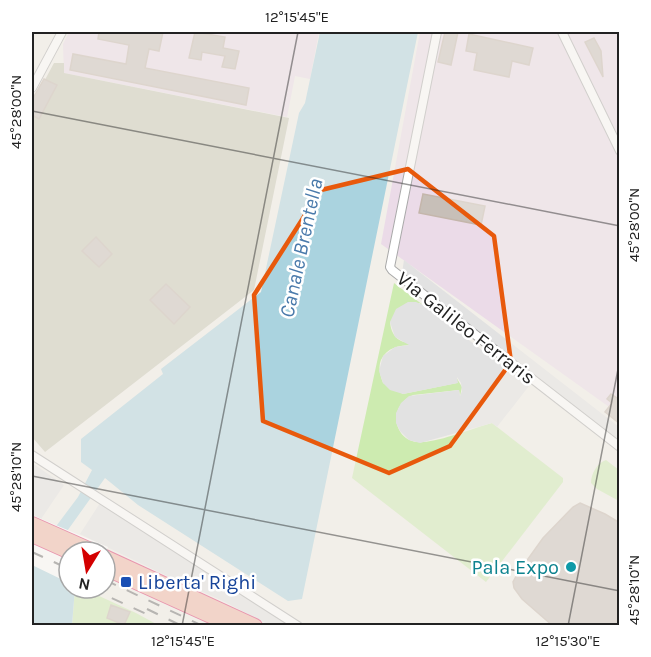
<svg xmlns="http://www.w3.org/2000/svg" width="651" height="657" viewBox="0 0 651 657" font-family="Karla,sans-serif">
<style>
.industrial{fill:#ebdbe8}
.construction{fill:#c7c7b4}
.grass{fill:#cdebb0}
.parking{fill:#e2e2e2}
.water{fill:#aad3df}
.pier{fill:#fff}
.building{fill:#c7bfb8;stroke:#c4b6ab;stroke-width:1.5}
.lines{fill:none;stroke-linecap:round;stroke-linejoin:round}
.minor-casing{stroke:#a9a9a9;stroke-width:10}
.trunk-casing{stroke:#dc2a67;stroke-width:16}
.minor{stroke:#fff;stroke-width:8}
.trunk{stroke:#f2b4a3;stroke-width:14}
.rail{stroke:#707070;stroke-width:2;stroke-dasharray:12 12;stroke-linecap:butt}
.marked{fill:none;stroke:#e8590c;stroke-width:4.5;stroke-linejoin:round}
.ticks{fill:none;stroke:#222;stroke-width:1.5;stroke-opacity:0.45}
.culture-dot{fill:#0f9aa8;stroke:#fff;stroke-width:2}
.transit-dot{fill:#1a4fb4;stroke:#fff;stroke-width:2}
.labels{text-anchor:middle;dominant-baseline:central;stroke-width:5;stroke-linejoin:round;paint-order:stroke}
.street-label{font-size:20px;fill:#222;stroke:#fff}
.culture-label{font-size:20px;fill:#0d838f;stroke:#fff;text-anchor:end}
.transit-label{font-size:20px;fill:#164399;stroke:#fff;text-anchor:start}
.water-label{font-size:21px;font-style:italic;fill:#4a7aab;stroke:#fff}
.neatline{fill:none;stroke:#222;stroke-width:2}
.ticks-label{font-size:15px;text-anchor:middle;fill:#222}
</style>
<rect width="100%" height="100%" fill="#f2efe9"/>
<path class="industrial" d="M 69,32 L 319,32 L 310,79 L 295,76 L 287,117 L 64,73 L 63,44 Z
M 420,32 L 619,32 L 619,414 L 381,244 Z"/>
<path class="construction" d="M 54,63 L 64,63 L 64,73 L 289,118 L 254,290 L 45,452 L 32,437 L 32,104 Z"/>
<path class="grass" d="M 394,283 L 423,305 L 419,303 L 390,322 C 393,351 418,342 440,341 L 439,335 L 443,344 L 438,354 L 438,347 C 420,346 391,339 381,360 C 378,368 380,375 383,383 L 403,394 L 457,383 L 456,377 L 462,387 L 460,396 L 459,390 L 413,395 C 385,407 395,445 423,442 C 442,441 473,428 492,423 L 563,478 L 563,482 L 486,582 L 352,478 Z
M 606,460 L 619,470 L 619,501 L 597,489 L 591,483 C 591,474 597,463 606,460 Z
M 75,588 L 82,588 L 136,613 L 158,625 L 72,626 Z"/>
<path class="parking" d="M 404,260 L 619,427 L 619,442 L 402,273 Z
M 408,302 L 416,302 L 423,305 L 529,386 L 497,427 L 492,423 L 420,443 L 409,440 L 400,431 L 396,423 L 396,413 L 401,403 L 409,396 L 459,390 L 460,396 L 462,391 L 461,383 L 457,377 L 458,383 L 403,394 L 390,390 L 383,383 L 379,371 L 383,356 L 395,347 L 409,345 L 395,337 L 390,322 L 396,309 Z
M 32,463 L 64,485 L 41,519 L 32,514 Z
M 100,503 L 290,625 L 269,625 L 223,601 L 163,574 L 80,534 Z"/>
<path class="water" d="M 320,32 L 418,32 L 302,599 L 288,601 L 138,505 L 105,478 L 65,534 L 69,552 L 69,588 L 75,588 L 72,625 L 32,625 L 32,536 L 57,525 L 78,497 L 92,470 L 81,462 L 81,439 L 163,374 L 161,369 L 261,292 L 299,113 L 305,103 Z"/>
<path class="pier" d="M 32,515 L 108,547 L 105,554 L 105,552 L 69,552 L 69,583 L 32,565 Z"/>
<path class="building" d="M 99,32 L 163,32 L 159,51 L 149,49 L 145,68 L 249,88 L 246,105 L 70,70 L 73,54 L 126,64 L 129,45 L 98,39 Z
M 195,32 L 225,37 L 223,48 L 239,51 L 235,69 L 222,67 L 225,56 L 202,52 L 201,60 L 189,58 Z
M 445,32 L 458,32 L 451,65 L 438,62 Z
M 469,34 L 533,48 L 529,65 L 512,61 L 509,77 L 474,70 L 477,53 L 466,51 Z
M 594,38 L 601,51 L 603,77 L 585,42 Z
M 44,79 L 57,85 L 39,119 L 32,115 L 32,100 Z
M 423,194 L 485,206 L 481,225 L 419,213 Z
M 96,237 L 112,254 L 99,267 L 82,251 Z
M 166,284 L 190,307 L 174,324 L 150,300 Z
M 611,394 L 620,400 L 620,424 L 605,412 L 612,403 L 607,399 Z
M 580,503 L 605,514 L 620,523 L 620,626 L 553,626 L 522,599 L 514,588 L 513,582 L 518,573 L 543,538 L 573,507 Z
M 111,605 L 130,612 L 124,625 L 107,618 Z"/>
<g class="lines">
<defs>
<path id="minor" d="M 437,32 L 390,267 L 392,270 L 620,447
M 562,32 L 620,151
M 32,88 L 62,32
M 32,455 L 298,626"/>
<path id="trunk" d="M 32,524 L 95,552
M 32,535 L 70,552
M 105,557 L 255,626
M 105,568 L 233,626"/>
</defs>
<use href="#minor" class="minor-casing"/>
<use href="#trunk" class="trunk-casing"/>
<use href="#minor" class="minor"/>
<use href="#trunk" class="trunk"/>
<path class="rail" d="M 32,552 L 69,569
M 105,580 L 203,626
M 90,588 L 153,617
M 147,609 L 182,626"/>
</g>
<path d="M0 0H651V657H0ZM 408,169 L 494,236 L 511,362 L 450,446 L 389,473 L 263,421 L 254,295 L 321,190 Z" fill="#f2efe9" fill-opacity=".55" fill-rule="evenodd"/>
<path class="marked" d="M 408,169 L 494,236 L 511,362 L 450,446 L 389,473 L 263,421 L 254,295 L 321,190 Z"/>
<path class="ticks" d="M 32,111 L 620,226M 32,476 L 620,591M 182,626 L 298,32M 568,626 L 620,359"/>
<circle class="culture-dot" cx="571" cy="567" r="6"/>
<rect class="transit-dot" x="120" y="576" width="12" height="12" rx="3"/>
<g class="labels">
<g class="street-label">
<text transform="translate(466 328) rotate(38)">Via Galileo Ferraris</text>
</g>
<g class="culture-label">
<text x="559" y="567">Pala Expo</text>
</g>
<g class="transit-label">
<text x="138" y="582">Liberta' Righi</text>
</g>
<g class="water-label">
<text transform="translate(301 248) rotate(-78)">Canale Brentella</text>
</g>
</g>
<rect width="651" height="657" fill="none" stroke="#ffffff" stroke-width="66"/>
<g transform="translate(87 570) rotate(191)"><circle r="28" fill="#ffffff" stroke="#a7a7a7" stroke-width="1.5"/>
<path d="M0-4.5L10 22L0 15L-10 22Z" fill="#d40000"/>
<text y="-9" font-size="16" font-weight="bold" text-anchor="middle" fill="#222222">N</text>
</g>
<rect x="33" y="33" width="585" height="591" class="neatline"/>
<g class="ticks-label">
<text x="297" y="22">12°15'45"E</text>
<text transform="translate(16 112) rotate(-90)" y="5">45°28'00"N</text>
<text transform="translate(634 225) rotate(-90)" y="5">45°28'00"N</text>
<text transform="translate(16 477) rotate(-90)" y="5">45°28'10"N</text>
<text transform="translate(634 590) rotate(-90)" y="5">45°28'10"N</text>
<text x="183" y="646">12°15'45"E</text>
<text x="568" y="646">12°15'30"E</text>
</g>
</svg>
